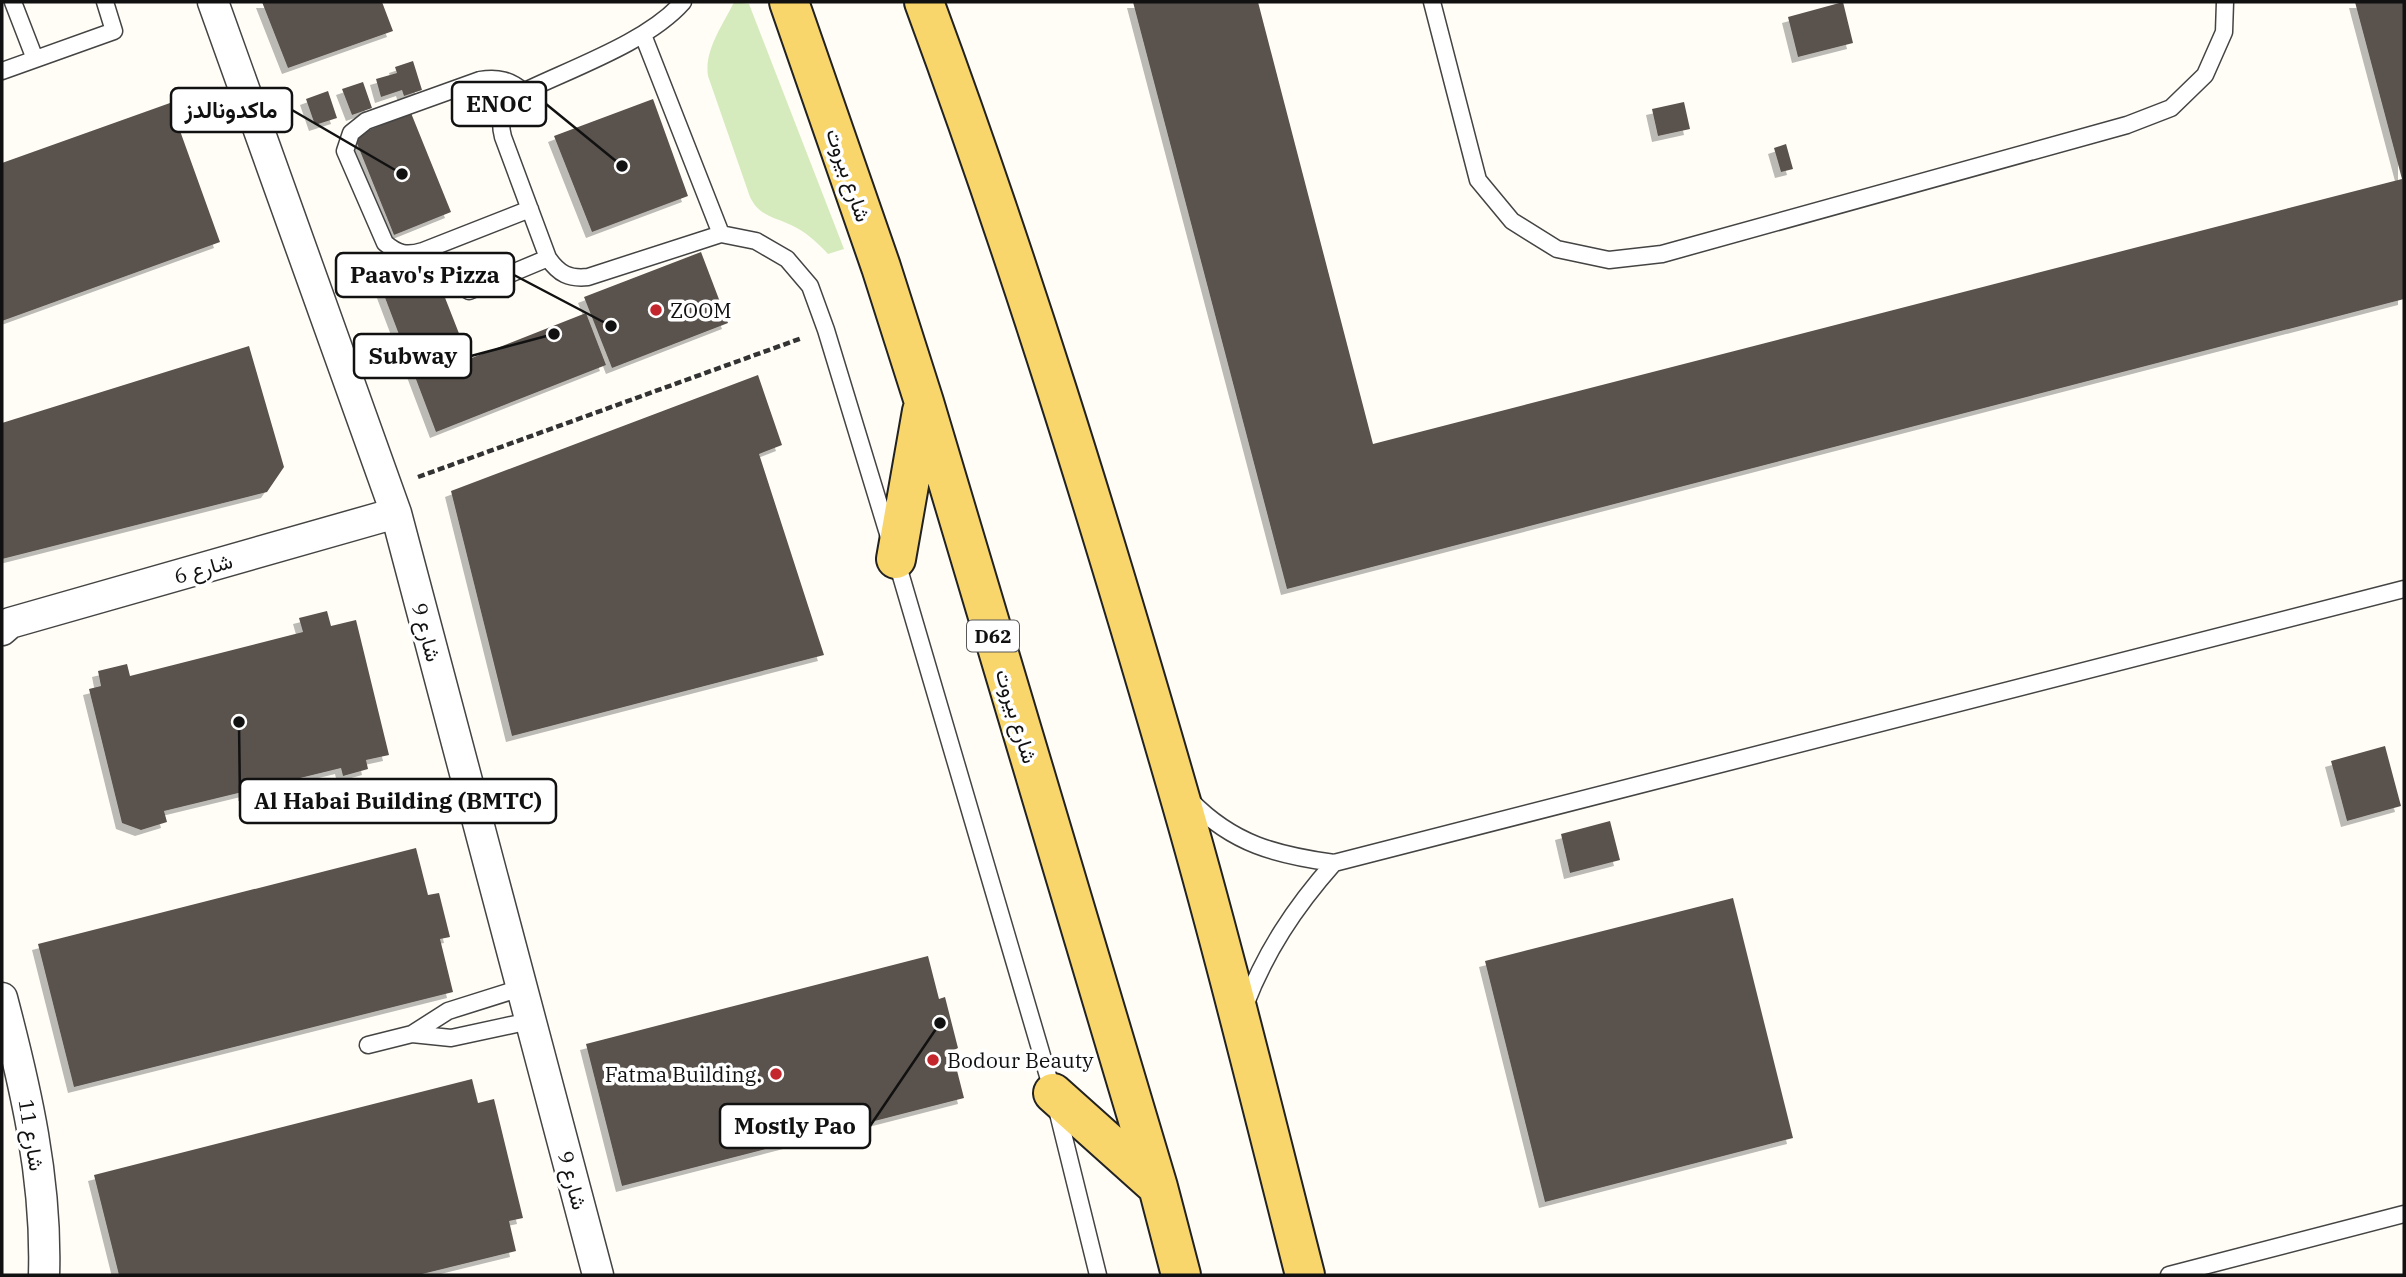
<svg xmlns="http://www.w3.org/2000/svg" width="2406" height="1277" viewBox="0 0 2406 1277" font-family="'IBM Plex Serif',Vazirmatn,serif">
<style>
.green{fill:#d5ebbd}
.building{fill:#5a524d;filter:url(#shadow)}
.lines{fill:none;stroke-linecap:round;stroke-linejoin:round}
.lane-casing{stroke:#444;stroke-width:19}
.street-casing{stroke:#444;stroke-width:33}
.primary-casing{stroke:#222;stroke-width:42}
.path{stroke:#333;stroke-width:4.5;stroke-dasharray:7 3.5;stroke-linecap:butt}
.lane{stroke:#fff;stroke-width:16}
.street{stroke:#fff;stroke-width:30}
.primary{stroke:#f9d66b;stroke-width:38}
.poi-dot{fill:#c4262e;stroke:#fff;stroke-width:2.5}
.labels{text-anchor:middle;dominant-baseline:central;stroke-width:7;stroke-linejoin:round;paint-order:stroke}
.shield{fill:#fff;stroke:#585858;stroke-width:2}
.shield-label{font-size:19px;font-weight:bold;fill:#111}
.street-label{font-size:21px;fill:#111;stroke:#fff}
.poi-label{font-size:21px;fill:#111;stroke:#fff;text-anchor:start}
.leader{fill:none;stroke:#111;stroke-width:2.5}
.callout-dot{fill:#111;stroke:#fff;stroke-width:2.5}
.callout{fill:#fff;stroke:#111;stroke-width:2.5}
.callout-label{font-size:23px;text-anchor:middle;font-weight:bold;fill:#111}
</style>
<defs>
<filter id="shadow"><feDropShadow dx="-6" dy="6" stdDeviation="0" flood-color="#0004"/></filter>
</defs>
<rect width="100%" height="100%" fill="#fffdf5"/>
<path class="green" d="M 734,2 L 749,4 L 844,249 L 828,254 C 817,242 806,232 791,225 C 774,217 759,216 750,197 L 708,76 C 704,50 723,25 734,2 Z"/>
<path class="building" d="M 262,2 L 382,2 L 393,31 L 288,68 Z
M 1133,2 L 1258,2 L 1373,444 L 2402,179 L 2355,2 L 2404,2 L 2404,299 L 1287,589 Z
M 1843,2 L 1853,43 L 1798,57 L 1788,17 Z
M 413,61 L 422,90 L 404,96 L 402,90 L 381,97 L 376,79 L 397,73 L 395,67 Z
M 363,82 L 372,108 L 352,115 L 342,89 Z
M 328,91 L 337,118 L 315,125 L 306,99 Z
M 653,99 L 688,196 L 592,232 L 554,136 Z
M 1684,102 L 1690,129 L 1658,136 L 1652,109 Z
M 170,103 L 220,242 L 2,321 L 2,163 Z
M 411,113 L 451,212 L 394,235 L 354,136 Z
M 1786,144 L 1793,169 L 1781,172 L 1774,148 Z
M 701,252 L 728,323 L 612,368 L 584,297 Z
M 433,267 L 469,359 L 586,313 L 606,365 L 436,432 L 381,287 Z
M 249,346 L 284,467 L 267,492 L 2,559 L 2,423 Z
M 758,375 L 782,445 L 759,454 L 824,655 L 512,736 L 451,491 Z
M 327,611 L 331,626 L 356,620 L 389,755 L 366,760 L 368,769 L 343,776 L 341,768 L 164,811 L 167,822 L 141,830 L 122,823 L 89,689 L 101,686 L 98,671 L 127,664 L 130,676 L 303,632 L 299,618 Z
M 2385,746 L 2401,806 L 2347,821 L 2331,761 Z
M 1610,821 L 1620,860 L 1570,873 L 1561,834 Z
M 416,848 L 428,895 L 439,893 L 450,937 L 440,939 L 453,992 L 74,1087 L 38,944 Z
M 1733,898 L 1793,1138 L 1545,1202 L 1485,961 Z
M 928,956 L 939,999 L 945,997 L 958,1048 L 952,1051 L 964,1098 L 622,1186 L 586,1044 Z
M 472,1079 L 478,1103 L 494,1099 L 523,1218 L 509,1221 L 516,1251 L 418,1275 L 119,1275 L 94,1175 Z"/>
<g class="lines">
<defs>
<path id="lane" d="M 13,2 L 35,59
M 683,2 C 645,45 563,71 511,98 C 501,111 499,121 503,137 L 548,258 C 559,274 569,279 588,277 L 721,234 L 756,241 L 787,259 L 810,286 L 826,330 L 889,537
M 1432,2 L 1478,180 L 1512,221 L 1557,249 L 1609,260 L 1662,254 L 2127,125 L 2171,108 L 2205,75 L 2224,32 L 2225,2
M 643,35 L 721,234
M 2,71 L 114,31 L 105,2
M 524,92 C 510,80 498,77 480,80 L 366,121 L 351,133 L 345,151 L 385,243 C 398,254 406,256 423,251 L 530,209
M 469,291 L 548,258
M 896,559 L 1053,1093 L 1098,1275
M 1191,801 C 1233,844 1276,855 1334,863 L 2404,589
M 1244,1008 C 1265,952 1295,907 1334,863
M 412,1034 L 451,1038 L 530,1021
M 368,1045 L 412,1034 L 448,1011 L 521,988
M 2169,1275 L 2404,1214"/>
<path id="street" d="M 213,2 L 396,513 L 598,1275
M 2,630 L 10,623 L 396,513
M 2,998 C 26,1089 47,1180 44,1275"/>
<path id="primary" d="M 789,2 L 881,267 L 924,402 L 1158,1187 L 1181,1275
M 924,2 C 1019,259 1100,521 1176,784 C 1223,946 1263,1111 1305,1275
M 896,559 L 922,411
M 1053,1093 L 1158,1187"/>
</defs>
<use href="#lane" class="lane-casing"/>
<use href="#street" class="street-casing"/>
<use href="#primary" class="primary-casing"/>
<path class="path" d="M 418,477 L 802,338"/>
<use href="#lane" class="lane"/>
<use href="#street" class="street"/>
<use href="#primary" class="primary"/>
</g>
<g class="poi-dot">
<circle cx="656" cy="310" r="7"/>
<circle cx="933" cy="1060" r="7"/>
<circle cx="776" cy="1074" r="7"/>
</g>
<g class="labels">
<rect class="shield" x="967" y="620.5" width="52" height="31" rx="5"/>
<g class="shield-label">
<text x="993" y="636">D62</text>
</g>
<g class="street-label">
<text transform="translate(849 175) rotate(71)">شارع بيروت</text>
<text transform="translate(203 568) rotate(-16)">شارع 6</text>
<text transform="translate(427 632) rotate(75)">شارع 9</text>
<text transform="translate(1017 716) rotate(73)">شارع بيروت</text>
<text transform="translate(32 1135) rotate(81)">شارع 11</text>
<text transform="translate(573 1180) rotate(75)">شارع 9</text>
</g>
<g class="poi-label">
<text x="670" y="310">ZOOM</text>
<text x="947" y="1060">Bodour Beauty</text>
<text x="762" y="1074" text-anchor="end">Fatma Building.</text>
</g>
</g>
<path class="leader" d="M622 166L546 104M402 174L292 110M611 326L514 275M554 334L471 356M239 722L240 801M940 1023L870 1126"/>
<g class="callout-dot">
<circle cx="622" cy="166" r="7"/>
<circle cx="402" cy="174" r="7"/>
<circle cx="611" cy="326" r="7"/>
<circle cx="554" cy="334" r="7"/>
<circle cx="239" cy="722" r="7"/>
<circle cx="940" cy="1023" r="7"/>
</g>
<g class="callout">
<rect x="452" y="82" width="94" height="44" rx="7"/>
<rect x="171" y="88" width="121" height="44" rx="7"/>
<rect x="336" y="253" width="178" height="44" rx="7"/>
<rect x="354" y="334" width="117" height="44" rx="7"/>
<rect x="240" y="779" width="316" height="44" rx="7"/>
<rect x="720" y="1104" width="150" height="44" rx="7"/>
</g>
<g class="callout-label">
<text x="499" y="112">ENOC</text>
<text x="231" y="118">ماكدونالدز</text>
<text x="425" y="283">Paavo's Pizza</text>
<text x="413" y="364">Subway</text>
<text x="398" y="809">Al Habai Building (BMTC)</text>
<text x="795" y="1134">Mostly Pao</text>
</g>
<rect width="2406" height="1277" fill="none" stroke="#111111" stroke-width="7"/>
</svg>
